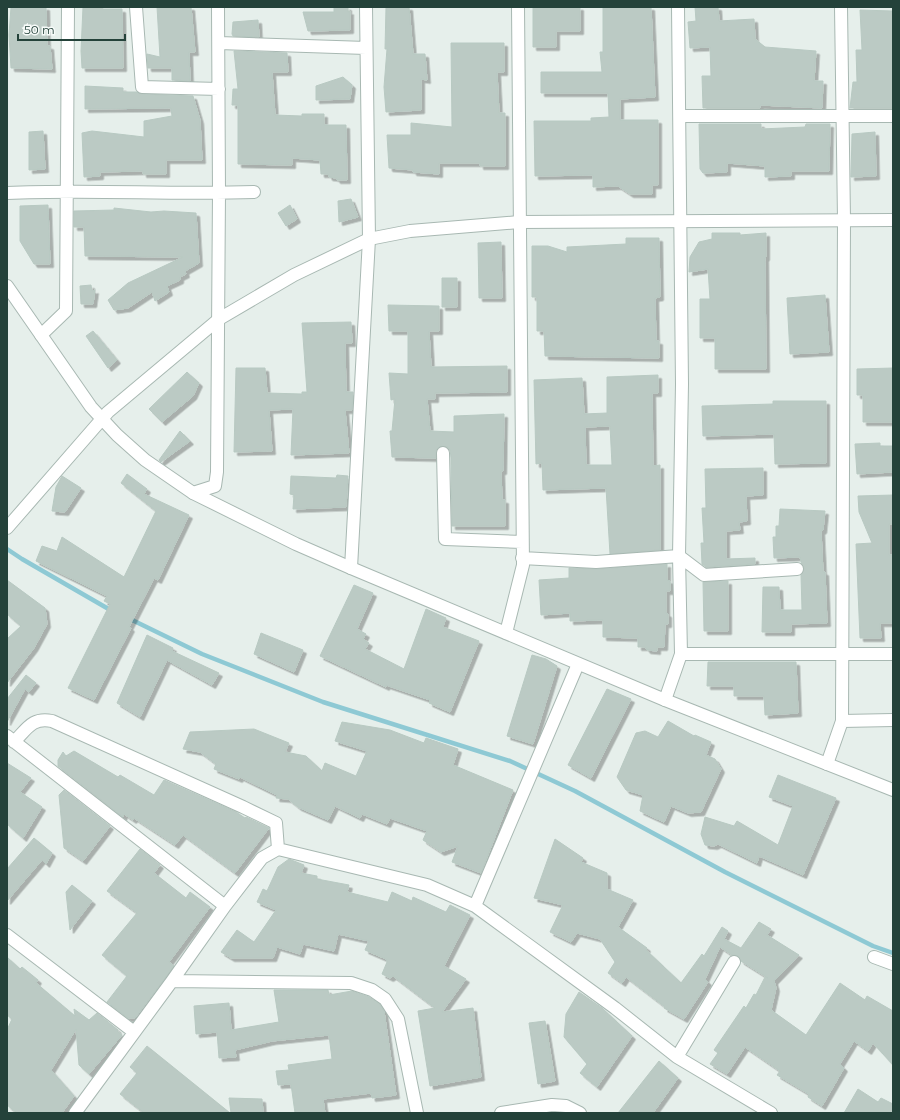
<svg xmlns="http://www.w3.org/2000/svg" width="900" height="1120" viewBox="0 0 900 1120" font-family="Montserrat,sans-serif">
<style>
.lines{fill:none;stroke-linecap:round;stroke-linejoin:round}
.stream{stroke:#8ec9d4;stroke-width:4.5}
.building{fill:#bbcac4;stroke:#b8c9c2;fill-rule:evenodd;filter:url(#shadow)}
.minor-casing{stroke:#a8b8b2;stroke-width:14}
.tertiary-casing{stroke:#a8b8b2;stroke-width:14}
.minor{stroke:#fff;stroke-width:12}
.tertiary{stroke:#fff;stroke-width:12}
</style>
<defs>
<filter id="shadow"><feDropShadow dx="3.5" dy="3.5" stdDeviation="0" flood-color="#0004"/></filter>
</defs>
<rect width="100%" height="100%" fill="#e6efeb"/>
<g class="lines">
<path class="stream" d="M 7,549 L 22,559 L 112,611
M 128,618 L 202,654 L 323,702 L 510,761 L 575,791 L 725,872 L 873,946 L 893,953"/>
</g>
<path class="building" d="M 11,7 L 46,7 L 47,46 L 50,46 L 52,69 L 11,68 L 9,35 Z
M 83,7 L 102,7 L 103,9 L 122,9 L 123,68 L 82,68 L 81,51 Z
M 157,7 L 191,7 L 195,52 L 189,52 L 190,81 L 172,80 L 172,68 L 148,68 L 147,54 L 160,57 Z
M 334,7 L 348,7 L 348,12 L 350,11 L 350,30 L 308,31 L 303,12 L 334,12 Z
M 386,7 L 409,7 L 413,54 L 425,54 L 427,80 L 421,79 L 421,110 L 386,112 L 384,87 L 387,49 L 385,49 Z
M 533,7 L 580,7 L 580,31 L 556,31 L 556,47 L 533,47 Z
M 603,7 L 651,7 L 655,97 L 620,99 L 620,120 L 658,120 L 658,185 L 652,185 L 652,194 L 630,194 L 618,186 L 593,187 L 593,175 L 535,176 L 534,121 L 591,121 L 591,118 L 609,117 L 608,93 L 541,93 L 541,72 L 602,72 L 600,52 L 603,52 Z
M 695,7 L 718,7 L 719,21 L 754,19 L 755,39 L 765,47 L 816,51 L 814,81 L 823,81 L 822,108 L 760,105 L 760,108 L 703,108 L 702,76 L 711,76 L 710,47 L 690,48 L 688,22 L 696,21 Z
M 860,10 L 893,11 L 893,108 L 850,108 L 853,82 L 857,82 L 856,50 L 862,50 Z
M 258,20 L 259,37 L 233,36 L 232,34 L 233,22 Z
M 451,43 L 504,43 L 504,72 L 497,72 L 499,113 L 505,113 L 505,166 L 480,166 L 480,163 L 439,163 L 439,174 L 413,172 L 413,170 L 389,168 L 387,135 L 411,135 L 411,123 L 452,127 Z
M 234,51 L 287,53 L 288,72 L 272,72 L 275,115 L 302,116 L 302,114 L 324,114 L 324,125 L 346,125 L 347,180 L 337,180 L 336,178 L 329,177 L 328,174 L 321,174 L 320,160 L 292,158 L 292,165 L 238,164 L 238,105 L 232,105 L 233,89 L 238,89 Z
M 343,77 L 352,85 L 350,99 L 316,100 L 316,86 Z
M 85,86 L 123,88 L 123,92 L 137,92 L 142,94 L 193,96 L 200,120 L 202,160 L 166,160 L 166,174 L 143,174 L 143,171 L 100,172 L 100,176 L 84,177 L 82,133 L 92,131 L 144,137 L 144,121 L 172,116 L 171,108 L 85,109 Z
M 699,124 L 761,124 L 761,129 L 805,127 L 806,124 L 830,124 L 829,171 L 791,171 L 791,176 L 765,177 L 765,166 L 727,163 L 727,172 L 703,173 L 700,169 Z
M 43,131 L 45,169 L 29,170 L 29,132 Z
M 875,132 L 876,176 L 851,177 L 852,134 Z
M 351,199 L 358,217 L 339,222 L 338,201 Z
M 48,205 L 50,264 L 34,264 L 20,241 L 20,206 Z
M 290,205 L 297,219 L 286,226 L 278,213 Z
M 114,208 L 151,212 L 164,211 L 196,213 L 199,263 L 185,271 L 186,274 L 180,277 L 180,280 L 167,286 L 169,292 L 155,301 L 152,292 L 128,308 L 114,310 L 108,300 L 128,283 L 183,257 L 85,256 L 84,227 L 74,227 L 74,211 L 114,210 Z
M 712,233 L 740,233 L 740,235 L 766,233 L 766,257 L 765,258 L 766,369 L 715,369 L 715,338 L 700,338 L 700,299 L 710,299 L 708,269 L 689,272 L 690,257 L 699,242 L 712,239 Z
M 626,238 L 659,238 L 660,297 L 655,298 L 656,341 L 659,341 L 659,358 L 545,356 L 544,331 L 537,331 L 537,297 L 532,297 L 532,246 L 548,246 L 567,252 L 567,247 L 626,244 Z
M 501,242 L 502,298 L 479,298 L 478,243 Z
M 442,278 L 457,278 L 457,307 L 442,307 Z
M 91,285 L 92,291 L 95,290 L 93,304 L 81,304 L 80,286 Z
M 825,295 L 829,352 L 790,354 L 787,298 Z
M 388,305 L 439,306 L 439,331 L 429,331 L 431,367 L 507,366 L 507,392 L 435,393 L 435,399 L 427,399 L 430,431 L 454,432 L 454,416 L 504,414 L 503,471 L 501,471 L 502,500 L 505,500 L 505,526 L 452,526 L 451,458 L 450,449 L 447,447 L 439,447 L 436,450 L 436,458 L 392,457 L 390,431 L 392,431 L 395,399 L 391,400 L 389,373 L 408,374 L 408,331 L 389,331 Z
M 351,322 L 352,343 L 345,343 L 346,392 L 353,392 L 353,394 L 352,410 L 345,410 L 349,453 L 291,455 L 293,409 L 269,410 L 272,451 L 234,452 L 236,368 L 265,368 L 267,393 L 302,394 L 302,392 L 307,392 L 302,323 Z
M 93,331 L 117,360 L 108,368 L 86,336 Z
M 893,368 L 893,422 L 863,422 L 863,395 L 857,395 L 857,369 Z
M 187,372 L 199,383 L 193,396 L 162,422 L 149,409 Z
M 658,375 L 658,393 L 652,393 L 653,466 L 660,465 L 660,550 L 610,554 L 606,488 L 543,490 L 542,463 L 536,464 L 534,380 L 582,378 L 584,414 L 607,413 L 607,377 ZM 610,426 L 612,465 L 586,465 L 585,427 Z
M 773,401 L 826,401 L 826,463 L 775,464 L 774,434 L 703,436 L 702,406 L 773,404 Z
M 180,431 L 190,441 L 161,462 L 159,460 Z
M 880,443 L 880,446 L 893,446 L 893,472 L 857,474 L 855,444 Z
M 763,468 L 763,495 L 746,496 L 747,521 L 739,522 L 740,530 L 726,531 L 726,559 L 755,558 L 755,564 L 706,567 L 702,564 L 701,543 L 704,543 L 702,508 L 706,508 L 705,469 Z
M 127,474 L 147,489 L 144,494 L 189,515 L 158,580 L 154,578 L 129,627 L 131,628 L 94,700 L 68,688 L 110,604 L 104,601 L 107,596 L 36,561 L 42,546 L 57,551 L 62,537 L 124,577 L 156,511 L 121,483 Z
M 337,475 L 348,476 L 346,507 L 293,509 L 294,495 L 290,494 L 291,476 L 336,478 Z
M 62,476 L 81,488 L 65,512 L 52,511 L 56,487 Z
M 893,495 L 893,524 L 889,524 L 889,555 L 893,555 L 893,623 L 880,623 L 881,638 L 860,638 L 856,544 L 872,543 L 859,512 L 858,496 Z
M 780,509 L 825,511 L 823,530 L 821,531 L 823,572 L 825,572 L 827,623 L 791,624 L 791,632 L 762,632 L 763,587 L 779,587 L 780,610 L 802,610 L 801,575 L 804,569 L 801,562 L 800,557 L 774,558 L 773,537 L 776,537 L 776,526 L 779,526 Z
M 667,564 L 667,580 L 670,581 L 670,591 L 666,591 L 666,613 L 668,614 L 668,624 L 665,624 L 664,647 L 657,647 L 657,651 L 647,650 L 645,647 L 638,647 L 638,638 L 603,637 L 603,620 L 570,621 L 570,613 L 541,615 L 539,580 L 569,578 L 569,568 L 597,569 Z
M 7,580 L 45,608 L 47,624 L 34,648 L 7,683 L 7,639 L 21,626 L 7,614 Z
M 728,581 L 728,631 L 704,631 L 703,582 Z
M 354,585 L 373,593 L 357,629 L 366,634 L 363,639 L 369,643 L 365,649 L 404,669 L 426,609 L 446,618 L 443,627 L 479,641 L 450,712 L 429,703 L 430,700 L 386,685 L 386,687 L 320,656 Z
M 261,633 L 303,650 L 294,672 L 254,654 Z
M 147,635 L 173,648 L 172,651 L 219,673 L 212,685 L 167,660 L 140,717 L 117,703 Z
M 532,655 L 546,659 L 557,666 L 533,744 L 507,736 Z
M 708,662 L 796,662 L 798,713 L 765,715 L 764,696 L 734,696 L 734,686 L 707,686 Z
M 26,675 L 36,683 L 29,692 L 25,689 L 7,722 L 7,699 Z
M 607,689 L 631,699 L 591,778 L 568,765 Z
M 668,721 L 694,736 L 695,735 L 711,742 L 706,755 L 715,759 L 721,769 L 701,812 L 688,813 L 671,806 L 664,822 L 640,811 L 643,795 L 626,790 L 617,777 L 636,733 L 645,731 L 658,737 Z
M 342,722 L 390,730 L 424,743 L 426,738 L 458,749 L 453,765 L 513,790 L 481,873 L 452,862 L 458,846 L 441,852 L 423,840 L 427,831 L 390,818 L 387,824 L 362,814 L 360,818 L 335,806 L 328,820 L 298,807 L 288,799 L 276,798 L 277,795 L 240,777 L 239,779 L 214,769 L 216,764 L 200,752 L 183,749 L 190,732 L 254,729 L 289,743 L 285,752 L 306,756 L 322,771 L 325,763 L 356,776 L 367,751 L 335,741 Z
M 74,751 L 118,777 L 120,775 L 154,795 L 164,780 L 236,812 L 245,818 L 246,817 L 269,828 L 235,873 L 183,835 L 175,845 L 134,818 L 133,820 L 124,814 L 123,817 L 119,814 L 58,766 L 58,760 L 63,752 L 66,756 Z
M 7,763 L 31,778 L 20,792 L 42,807 L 23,838 L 7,824 Z
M 778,775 L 836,798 L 803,875 L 759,856 L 757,863 L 718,844 L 714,846 L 705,845 L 701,834 L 705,817 L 734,826 L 737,821 L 778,845 L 793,806 L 769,797 Z
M 64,790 L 110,826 L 83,861 L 64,848 L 59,795 Z
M 34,838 L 52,853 L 46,864 L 42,860 L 7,901 L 7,869 Z
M 555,839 L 583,858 L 581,862 L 607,873 L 607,889 L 633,900 L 618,927 L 647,948 L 646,950 L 681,983 L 702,954 L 704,956 L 722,927 L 728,931 L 724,939 L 741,948 L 759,922 L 771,929 L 767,935 L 799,955 L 774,981 L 776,988 L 771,1010 L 806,1035 L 840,983 L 865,1000 L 867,996 L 893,1011 L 893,1065 L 873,1043 L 868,1051 L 854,1041 L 840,1064 L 844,1068 L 822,1106 L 808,1097 L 809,1094 L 777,1075 L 780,1071 L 745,1047 L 727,1074 L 710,1064 L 718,1053 L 714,1050 L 744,1006 L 746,1008 L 754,994 L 756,995 L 765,977 L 768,978 L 741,961 L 738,956 L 732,955 L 720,947 L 705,979 L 708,982 L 684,1019 L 664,1008 L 665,1007 L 626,977 L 622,983 L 608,973 L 615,962 L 600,939 L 577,933 L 571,942 L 550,932 L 563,905 L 534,898 Z
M 140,849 L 160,865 L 154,873 L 186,898 L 190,892 L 210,907 L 169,962 L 174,966 L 135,1018 L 128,1018 L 107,1002 L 127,976 L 102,955 L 137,913 L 107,891 Z
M 289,859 L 304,865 L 301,873 L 317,876 L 317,879 L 349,885 L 347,892 L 388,902 L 392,892 L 412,901 L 413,897 L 446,912 L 450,905 L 470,915 L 444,966 L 466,979 L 442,1012 L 473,1008 L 481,1077 L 430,1086 L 418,1011 L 435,1008 L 393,976 L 390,978 L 382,974 L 387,962 L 386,959 L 365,950 L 369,941 L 338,934 L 334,951 L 303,944 L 300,954 L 277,947 L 273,958 L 231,958 L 221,952 L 237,930 L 254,942 L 276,910 L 257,902 L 263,889 L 267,891 L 278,867 Z
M 72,885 L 92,901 L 70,930 L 66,892 Z
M 7,957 L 20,969 L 22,967 L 38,980 L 36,983 L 75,1016 L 74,1009 L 89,1020 L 97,1013 L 118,1030 L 117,1031 L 122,1035 L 89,1074 L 79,1065 L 76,1029 L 51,1070 L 74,1096 L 62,1113 L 17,1113 L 7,1105 L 7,1030 L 12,1019 L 7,1015 Z
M 274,990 L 328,990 L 329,995 L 352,991 L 369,997 L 380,1004 L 384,1011 L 396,1095 L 372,1098 L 371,1093 L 323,1099 L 325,1113 L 295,1113 L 291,1084 L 278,1085 L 276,1071 L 289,1070 L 288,1065 L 332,1059 L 329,1035 L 272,1041 L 235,1050 L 236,1057 L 219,1058 L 217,1032 L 196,1034 L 194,1006 L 229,1003 L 231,1030 L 279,1022 Z
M 579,992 L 602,1008 L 632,1036 L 597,1087 L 580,1073 L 587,1064 L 564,1037 L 566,1014 Z
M 545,1021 L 555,1081 L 538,1084 L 529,1023 Z
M 147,1046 L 204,1092 L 230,1113 L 144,1113 L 120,1094 L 137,1073 L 130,1067 Z
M 659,1061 L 678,1078 L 653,1113 L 618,1113 Z
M 858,1089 L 878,1102 L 881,1098 L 893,1104 L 893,1113 L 844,1113 Z
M 229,1098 L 262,1099 L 263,1113 L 231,1113 Z"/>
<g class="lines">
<defs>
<path id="minor" d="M 136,7 L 142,87 L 219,89
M 219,43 L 366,48
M 680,116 L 893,116
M 7,193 C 89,189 172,195 254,192
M 41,335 L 66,311 L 68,7
M 443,453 L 445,539 L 522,542
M 193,493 L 215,486 L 217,472 L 219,193 L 218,7
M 522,558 L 596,562 L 679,556 L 704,575 L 797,569
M 351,568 L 369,239 L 366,7
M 506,633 L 523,565 L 518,7
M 681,654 L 893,654
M 665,700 L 681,654 L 679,556 L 682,384 L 678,7
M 842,721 L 893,720
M 7,736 L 225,906
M 14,742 C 27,729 32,717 52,721 L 243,807 L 276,823 L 278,849
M 827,764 L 842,721 L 844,220 L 841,7
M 475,906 L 578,664
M 7,935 L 134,1032
M 874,957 L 893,964
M 172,981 L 351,983 L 372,990 L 385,999 L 398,1019 L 417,1113
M 677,1057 L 734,962
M 75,1113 L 172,981 L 225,906 L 262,858 L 278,849 L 427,885 L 475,906 L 615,1008 L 677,1057 L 771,1113
M 501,1113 L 552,1105 L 566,1106 L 580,1113"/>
<path id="tertiary" d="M 7,286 L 91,407 L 117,435 L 145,460 L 193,493 L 296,544 L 351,568 L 665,700 L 893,790
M 7,528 L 108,412 L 219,319 L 294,275 L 369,239 L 410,231 L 519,222 L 893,220"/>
</defs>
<use href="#minor" class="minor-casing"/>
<use href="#tertiary" class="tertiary-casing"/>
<use href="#minor" class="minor"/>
<use href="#tertiary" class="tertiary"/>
</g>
<rect width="900" height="1120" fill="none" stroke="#24423a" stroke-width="16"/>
<path d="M18 34v6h107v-6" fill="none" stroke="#24423a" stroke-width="2"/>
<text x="24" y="34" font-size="12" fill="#24423a" stroke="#f7fbf9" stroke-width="3" paint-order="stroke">50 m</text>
</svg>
